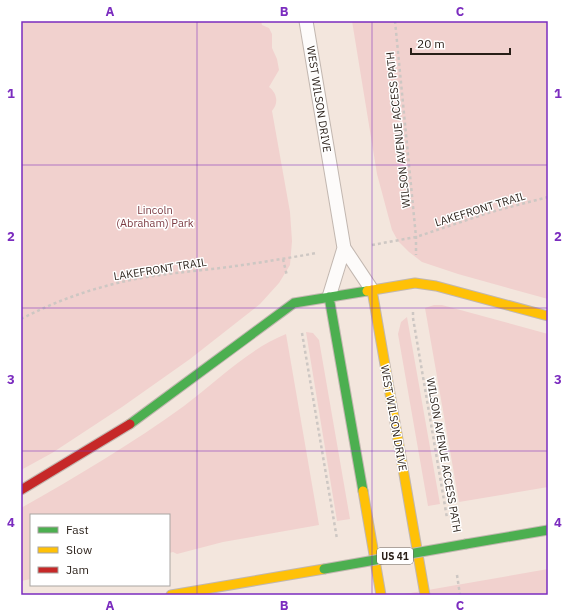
<svg xmlns="http://www.w3.org/2000/svg" width="569" height="616" viewBox="0 0 569 616" font-family="'IBM Plex Sans',sans-serif">
<style>
.green{fill:#f1d1ce}
.lines{fill:none;stroke-linecap:round;stroke-linejoin:round}
.lane-casing{stroke:#c2b7b0;stroke-width:15}
.fast-casing{stroke:#c2b7b0;stroke-width:11}
.slow-casing{stroke:#c2b7b0;stroke-width:11}
.jam-casing{stroke:#c2b7b0;stroke-width:11}
.path{stroke:#cdc7c3;stroke-width:2.5;stroke-dasharray:3 3;stroke-linecap:butt}
.lane{stroke:#fdfbfa;stroke-width:13}
.fast{stroke:#4caf50;stroke-width:9}
.slow{stroke:#ffc107;stroke-width:9}
.jam{stroke:#c62828;stroke-width:9}
.fast-bridge-casing{stroke:#c2b7b0;stroke-width:11;stroke-linecap:butt}
.fast-bridge{stroke:#4caf50;stroke-width:9}
.grid{fill:none;stroke:#7b2cbf;stroke-width:1;stroke-opacity:0.55}
.labels{text-anchor:middle;dominant-baseline:central;stroke-width:3;stroke-linejoin:round;paint-order:stroke}
.shield{fill:#fff;stroke:#68625d;stroke-width:1}
.shield-label{font-size:10px;font-weight:bold;fill:#281e17}
.street-label{font-size:11px;fill:#281e17;stroke:#fff}
.park-label{font-size:11px;fill:#7c3b42;stroke:#fff}
.neatline{fill:none;stroke:#7b2cbf;stroke-width:1.5}
.grid-label{font-size:13px;text-anchor:middle;font-weight:bold;fill:#7b2cbf}
</style>
<rect width="100%" height="100%" fill="#f3e6dd"/>
<path class="green" d="M 21,21 L 261,21 L 262,25 L 269,28 L 272,34 L 272,48 L 277,59 L 279,70 L 269,87 C 277,93 279,103 272,111 L 290,212 L 292,241 L 290,265 L 279,283 L 260,304 L 190,359 L 122,407 L 52,453 L 21,470 Z
M 352,21 L 548,21 L 548,299 L 458,274 L 422,262 L 409,252 L 398,241 L 392,230 L 377,174 Z
M 434,305 L 442,305 L 548,334 L 548,487 L 459,502 L 425,308 Z
M 407,317 L 440,504 L 428,506 L 398,334 L 401,322 Z
M 306,332 L 313,333 L 319,340 L 350,519 L 337,521 Z
M 286,334 L 319,525 L 223,542 L 177,554 L 173,552 L 169,553 L 169,515 L 31,515 L 31,579 L 21,581 L 21,508 C 76,477 133,443 184,406 C 217,381 247,350 286,334 Z
M 548,569 L 548,594 L 399,595 Z"/>
<g class="lines">
<defs>
<path id="lane" d="M 306,21 L 344,248 L 372,290
M 329,297 L 344,248"/>
<path id="fast" d="M 329,297 L 363,491
M 130,424 L 294,303 L 367,291
M 466,544 L 548,530"/>
<path id="slow" d="M 372,290 L 425,595
M 367,291 L 415,283 L 436,286 L 548,316
M 363,491 L 381,595
M 171,595 L 324,569"/>
<path id="jam" d="M 21,490 L 130,424"/>
</defs>
<use href="#lane" class="lane-casing"/>
<use href="#fast" class="fast-casing"/>
<use href="#slow" class="slow-casing"/>
<use href="#jam" class="jam-casing"/>
<path class="path" d="M 395,21 L 416,237 L 416,255
M 372,245 L 416,237 L 491,212 L 548,197
M 283,259 L 287,276
M 413,312 L 413,318 L 447,518
M 21,319 C 48,305 76,294 106,286 C 141,276 176,273 212,269 C 247,265 282,259 317,253
M 302,333 L 337,539
M 457,575 L 460,595"/>
<use href="#lane" class="lane"/>
<use href="#fast" class="fast"/>
<use href="#slow" class="slow"/>
<use href="#jam" class="jam"/>
<defs>
<path id="fast-bridge" d="M 324,569 L 466,544"/>
</defs>
<use href="#fast-bridge" class="fast-bridge-casing"/>
<use href="#fast-bridge" class="fast-bridge"/>
</g>
<path class="grid" d="M 197,21 L 197,595M 372,21 L 372,595M 21,165 L 548,165M 21,308 L 548,308M 21,451 L 548,451"/>
<g class="labels">
<rect class="shield" x="377" y="548" width="36" height="16" rx="3"/>
<g class="shield-label">
<text x="395" y="556">US 41</text>
</g>
<g class="street-label">
<text transform="translate(319 99) rotate(81)">WEST WILSON DRIVE</text>
<text transform="translate(398 130) rotate(-96)">WILSON AVENUE ACCESS PATH</text>
<text transform="translate(480 209) rotate(-17)">LAKEFRONT TRAIL</text>
<text transform="translate(160 269) rotate(-9)">LAKEFRONT TRAIL</text>
<text transform="translate(394 418) rotate(80)">WEST WILSON DRIVE</text>
<text transform="translate(444 455) rotate(80)">WILSON AVENUE ACCESS PATH</text>
</g>
<g class="park-label">
<text x="155" y="210">Lincoln<tspan x="155" dy="13">(Abraham) Park</tspan></text>
</g>
</g>
<rect width="569" height="616" fill="none" stroke="#ffffff" stroke-width="44"/>
<rect x="30" y="514" width="140" height="72" fill="#ffffff" stroke="#a9a5a2"/>
<rect x="38" y="527" width="20" height="6" fill="#4caf50" stroke="#a9a5a2"/>
<text x="66" y="534" font-size="12" fill="#281e17">Fast</text>
<rect x="38" y="547" width="20" height="6" fill="#ffc107" stroke="#a9a5a2"/>
<text x="66" y="554" font-size="12" fill="#281e17">Slow</text>
<rect x="38" y="567" width="20" height="6" fill="#c62828" stroke="#a9a5a2"/>
<text x="66" y="574" font-size="12" fill="#281e17">Jam</text>
<path d="M411 48v6h99v-6" fill="none" stroke="#281e17" stroke-width="2"/>
<text x="417" y="48" font-size="12" fill="#281e17" stroke="#ffffff" stroke-width="3" paint-order="stroke">20 m</text>
<rect x="22" y="22" width="525" height="572" class="neatline"/>
<g class="grid-label">
<text x="110" y="16">A</text>
<text x="284" y="16">B</text>
<text x="460" y="16">C</text>
<text x="11" y="98">1</text>
<text x="558" y="98">1</text>
<text x="11" y="241">2</text>
<text x="558" y="241">2</text>
<text x="11" y="384">3</text>
<text x="558" y="384">3</text>
<text x="11" y="527">4</text>
<text x="558" y="527">4</text>
<text x="110" y="610">A</text>
<text x="284" y="610">B</text>
<text x="460" y="610">C</text>
</g>
</svg>
